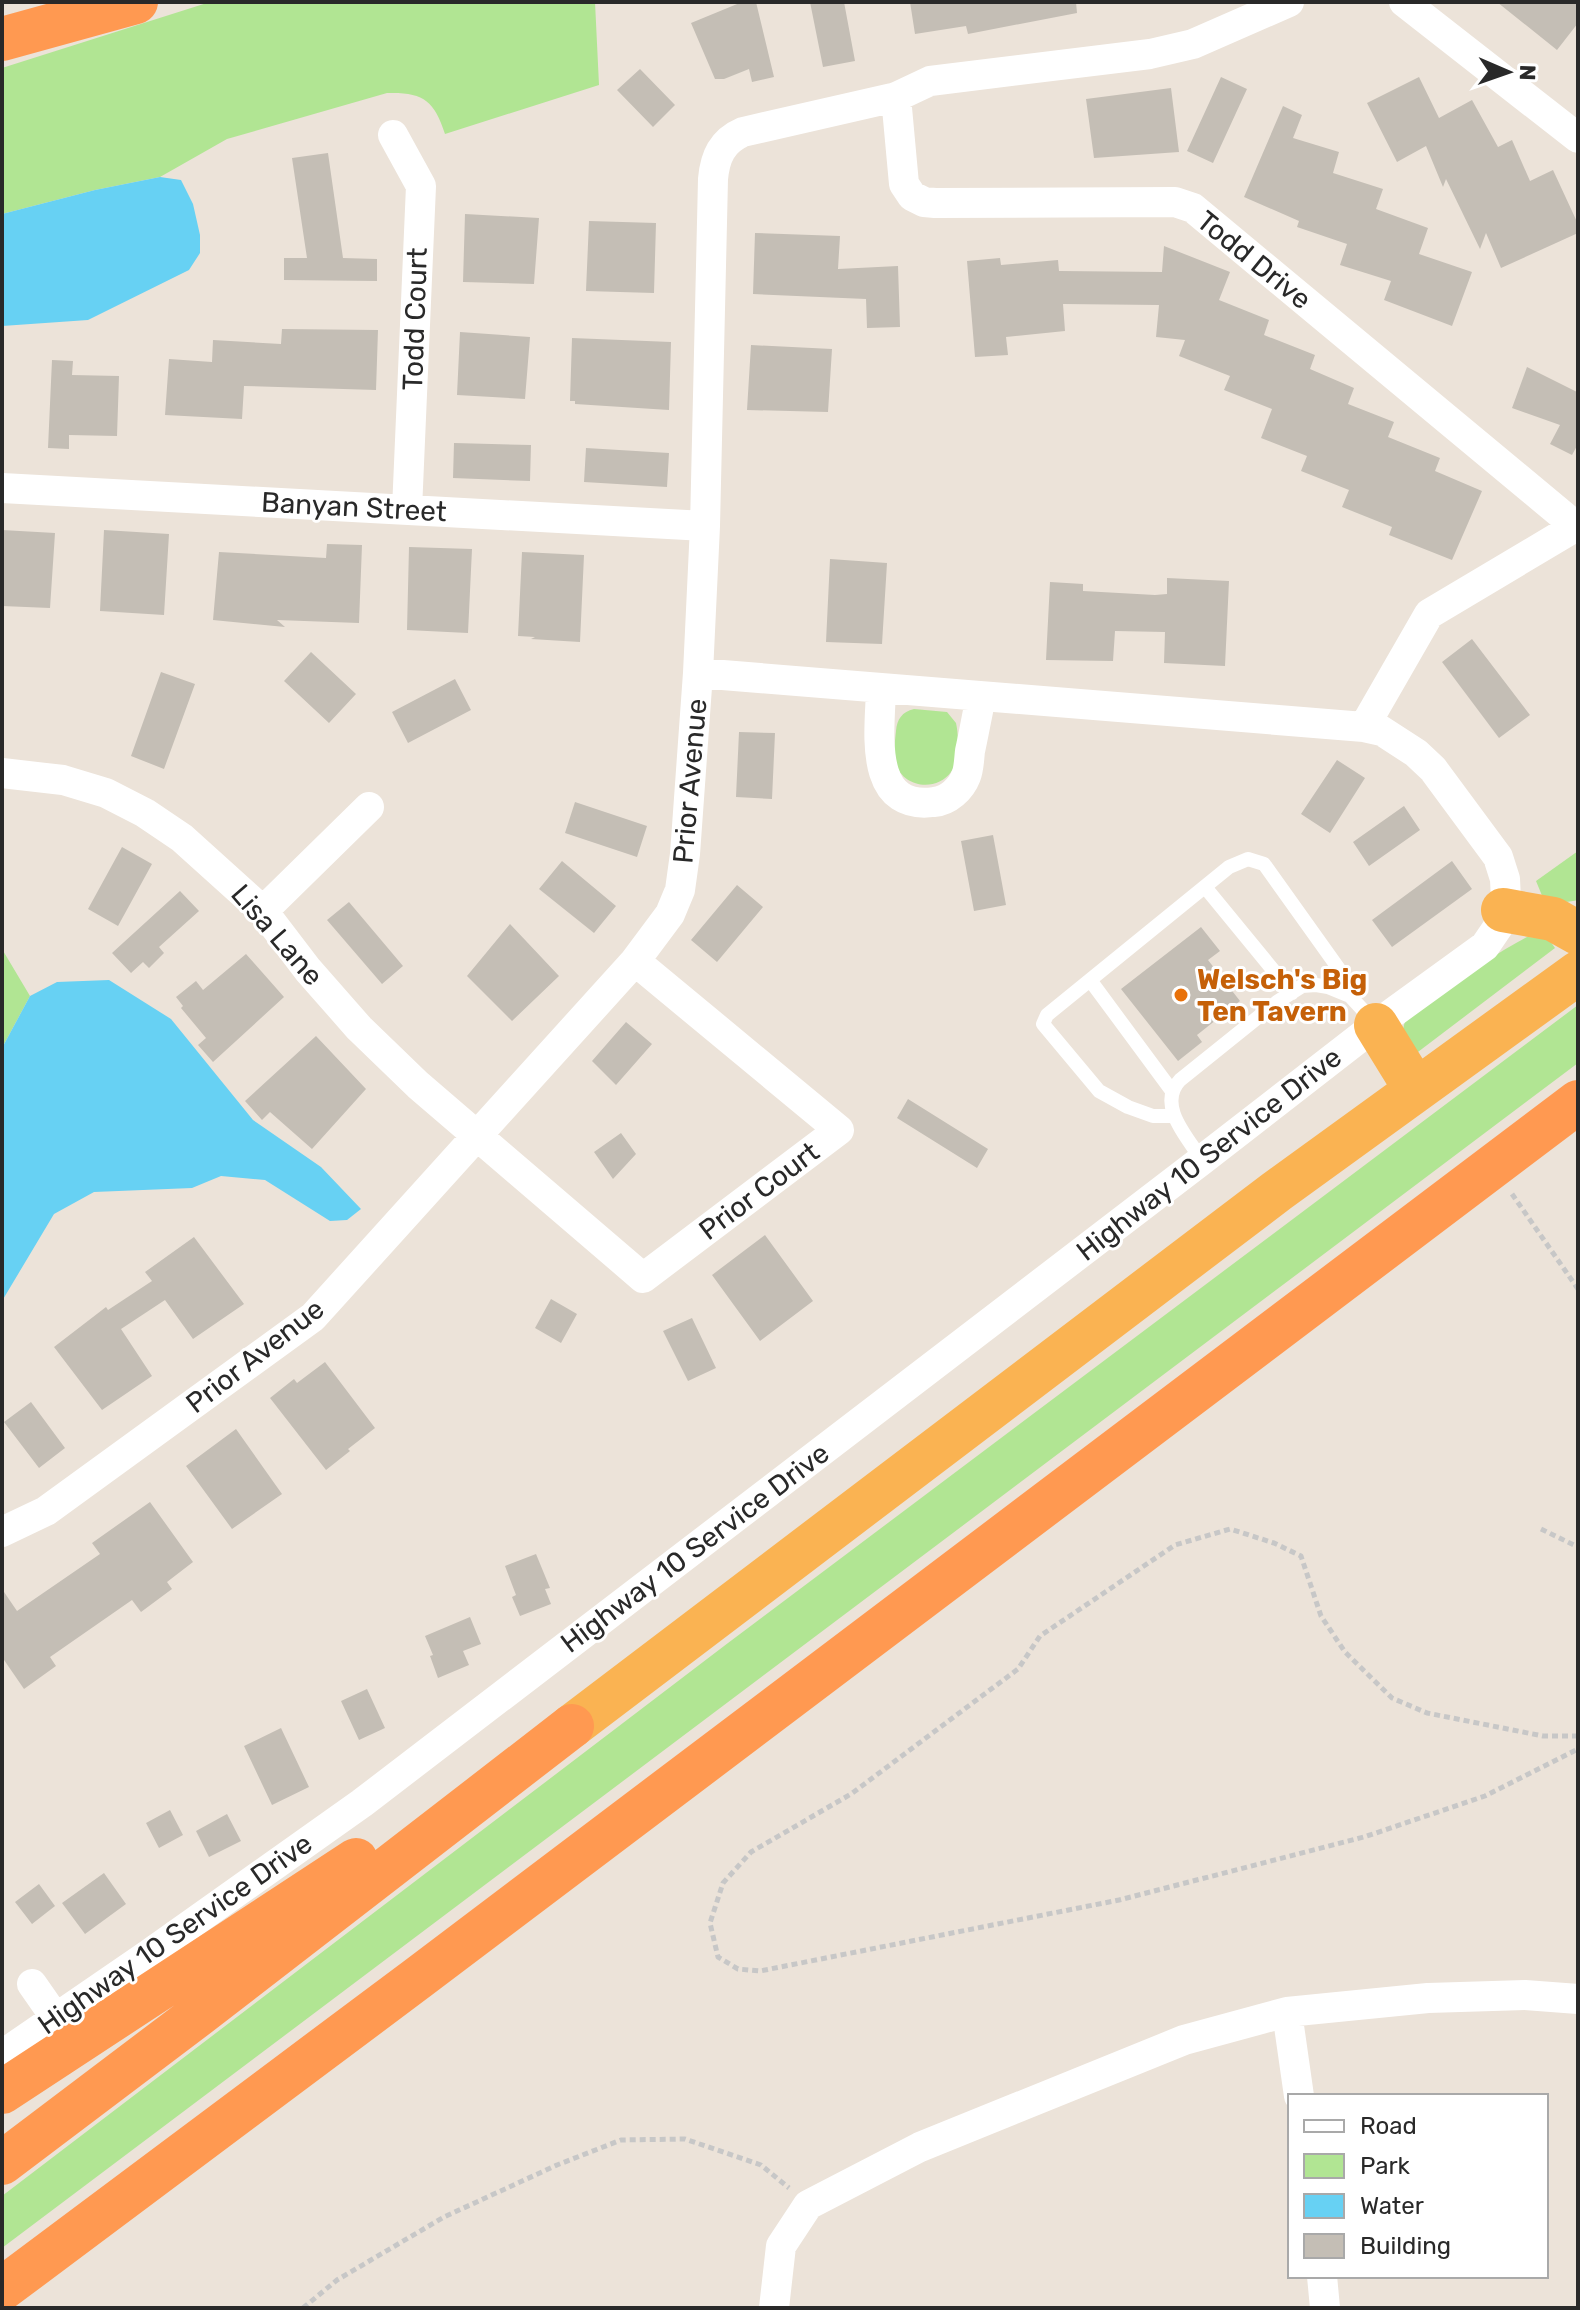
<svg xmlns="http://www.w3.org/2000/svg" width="1580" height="2310" viewBox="0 0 1580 2310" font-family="Rubik,sans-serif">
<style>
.green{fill:#b1e593}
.water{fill:#67d1f3}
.building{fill:#c4beb5}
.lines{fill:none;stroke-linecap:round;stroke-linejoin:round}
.path{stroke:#c7c7c7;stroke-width:5;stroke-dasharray:6 4;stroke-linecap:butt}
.service{stroke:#fff;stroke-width:14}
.minor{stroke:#fff;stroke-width:30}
.trunk{stroke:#fab352;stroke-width:44}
.motorway{stroke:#ff9951;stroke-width:44}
.food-dot{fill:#e8710a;stroke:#fff;stroke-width:3}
.labels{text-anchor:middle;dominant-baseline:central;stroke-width:6;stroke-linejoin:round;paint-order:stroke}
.street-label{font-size:28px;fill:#292929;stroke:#fff}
.food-label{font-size:28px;font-weight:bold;fill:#c56008;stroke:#fff;text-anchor:start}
</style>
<rect width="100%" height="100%" fill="#ece3d9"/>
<path class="green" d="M 210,2 L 595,2 L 599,85 L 445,134 C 434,100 423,92 387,93 L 227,139 L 160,177 L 95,190 L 2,214 L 2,68 Z
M 914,709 L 947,712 L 956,723 C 959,736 959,761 951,772 C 937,792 902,788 896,763 C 893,754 895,741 896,731 C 897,719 902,712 914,709 Z
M 1578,851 L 1578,900 C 1567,903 1554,902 1543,898 L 1536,881 Z
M 1527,937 L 1548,938 L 1555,948 L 1410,1058 C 1406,1046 1400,1035 1405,1022 C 1412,1003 1505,949 1527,937 Z
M 2,949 L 30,996 L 2,1048 Z
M 1578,1005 L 1578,1063 L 2,2248 L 2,2196 L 728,1643 Z"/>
<path class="water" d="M 160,177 L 181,180 L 193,204 L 200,235 L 200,253 L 189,270 L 88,320 L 2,326 L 2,214 L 95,190 Z
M 109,980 L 171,1019 L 253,1120 L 321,1167 L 361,1209 L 347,1220 L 330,1221 L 265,1180 L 221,1176 L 192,1188 L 94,1192 L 54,1214 L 2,1301 L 2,1048 L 30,996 L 57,982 Z"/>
<path class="building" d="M 742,2 L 756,2 L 774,77 L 752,82 L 749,69 L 724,79 L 715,79 L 691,23 Z
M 810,2 L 844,2 L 855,61 L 823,67 Z
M 910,2 L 1076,2 L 1077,13 L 968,34 L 966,26 L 915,34 Z
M 1497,2 L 1578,2 L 1578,23 L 1557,50 Z
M 640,69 L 675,105 L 653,127 L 617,90 Z
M 1221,77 L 1247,89 L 1213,163 L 1187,151 Z
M 1419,77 L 1439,118 L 1472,100 L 1498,147 L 1512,140 L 1530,181 L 1553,170 L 1578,224 L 1578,233 L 1501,268 L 1486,233 L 1480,249 L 1446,179 L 1443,187 L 1426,146 L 1397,162 L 1367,103 Z
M 1171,88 L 1179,152 L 1094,158 L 1086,99 Z
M 1283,106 L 1302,115 L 1293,138 L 1339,152 L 1333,173 L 1383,189 L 1376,209 L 1428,228 L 1419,254 L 1472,272 L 1452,326 L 1384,300 L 1391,281 L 1340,265 L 1347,244 L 1297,227 L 1299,221 L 1244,197 Z
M 328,153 L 343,258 L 377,259 L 377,281 L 284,280 L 284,258 L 307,258 L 292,158 Z
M 465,214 L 539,218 L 534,284 L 463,282 Z
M 589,221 L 656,223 L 654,293 L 586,291 Z
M 755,233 L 840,236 L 838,269 L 898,266 L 900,327 L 867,328 L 866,299 L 753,294 Z
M 1164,246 L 1230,272 L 1219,300 L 1269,320 L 1264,335 L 1315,355 L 1310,369 L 1354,388 L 1348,404 L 1394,422 L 1388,437 L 1440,458 L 1435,471 L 1482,491 L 1452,560 L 1389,535 L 1392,527 L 1342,507 L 1349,490 L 1301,471 L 1307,456 L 1261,438 L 1272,409 L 1224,390 L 1230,376 L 1179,356 L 1185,340 L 1156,337 L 1159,305 L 1063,304 L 1065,331 L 1006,337 L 1008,355 L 975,357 L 967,261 L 1000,258 L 1001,265 L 1058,260 L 1059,271 L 1162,272 Z
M 282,329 L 378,330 L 376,390 L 244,386 L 242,419 L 165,415 L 169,359 L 212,362 L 213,340 L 281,344 Z
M 460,332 L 530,337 L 525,399 L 457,395 Z
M 572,338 L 671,342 L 669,410 L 575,404 L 575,401 L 570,401 Z
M 751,345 L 832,349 L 828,412 L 747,410 Z
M 52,360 L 73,361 L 72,375 L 119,376 L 117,436 L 69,435 L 69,449 L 48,448 Z
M 1527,367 L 1577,392 L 1578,389 L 1578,444 L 1572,455 L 1550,444 L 1560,425 L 1512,408 Z
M 454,443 L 531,445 L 530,481 L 453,478 Z
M 586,448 L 669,453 L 667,487 L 584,482 Z
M 2,530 L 55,533 L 50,608 L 2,606 Z
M 104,530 L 169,534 L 164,615 L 100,611 Z
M 327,544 L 362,545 L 359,623 L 277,620 L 285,627 L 213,620 L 219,552 L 326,558 Z
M 409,547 L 472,549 L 468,633 L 407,630 Z
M 522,552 L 584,555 L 580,642 L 531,639 L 535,637 L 518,636 Z
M 830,559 L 887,563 L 882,644 L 826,642 Z
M 1167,578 L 1229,581 L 1225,666 L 1164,663 L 1165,632 L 1115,631 L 1113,661 L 1046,660 L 1050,582 L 1083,584 L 1083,591 L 1155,595 L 1167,594 Z
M 1472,639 L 1530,715 L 1499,738 L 1442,662 Z
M 311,652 L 356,694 L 329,723 L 284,681 Z
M 161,672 L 195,684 L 164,769 L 131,756 Z
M 455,679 L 471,710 L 408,743 L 392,712 Z
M 739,732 L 775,733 L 772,799 L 736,797 Z
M 1337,760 L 1365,778 L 1330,833 L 1301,814 Z
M 575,802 L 647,826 L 637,857 L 565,833 Z
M 1404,806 L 1420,830 L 1369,866 L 1353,842 Z
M 993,835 L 1006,905 L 974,911 L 961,841 Z
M 122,847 L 152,864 L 118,926 L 88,909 Z
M 562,861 L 616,906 L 594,933 L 539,889 Z
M 1452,861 L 1472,889 L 1392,947 L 1372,920 Z
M 737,885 L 763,907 L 717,962 L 691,940 Z
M 180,891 L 199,911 L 159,947 L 164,953 L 149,968 L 143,962 L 131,973 L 112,953 Z
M 349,902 L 403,966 L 382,984 L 327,920 Z
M 510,924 L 559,976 L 512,1021 L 467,976 Z
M 1201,927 L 1220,951 L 1208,960 L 1240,1001 L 1197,1035 L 1202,1042 L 1178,1061 L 1121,989 Z
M 246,954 L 284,997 L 213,1062 L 198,1045 L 206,1038 L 181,1008 L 183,1006 L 176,997 L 196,981 L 203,990 Z
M 626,1022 L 652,1044 L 616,1085 L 592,1061 Z
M 316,1036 L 366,1089 L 312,1149 L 270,1112 L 262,1120 L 245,1101 Z
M 908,1099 L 988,1149 L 977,1168 L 897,1118 Z
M 621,1133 L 636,1154 L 613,1179 L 594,1152 Z
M 765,1235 L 813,1301 L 760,1341 L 712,1275 Z
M 194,1237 L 244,1304 L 193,1339 L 165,1300 L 121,1329 L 152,1376 L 102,1410 L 54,1347 L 106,1307 L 108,1310 L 152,1281 L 145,1272 Z
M 551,1299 L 577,1314 L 561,1343 L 535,1328 Z
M 692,1318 L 716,1368 L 688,1381 L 663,1331 Z
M 325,1362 L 375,1428 L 348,1449 L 350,1451 L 326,1470 L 270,1398 L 294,1379 L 297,1383 Z
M 31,1402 L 65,1448 L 39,1468 L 4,1422 Z
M 236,1429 L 282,1494 L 232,1529 L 186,1466 Z
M 150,1502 L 193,1562 L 167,1582 L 172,1589 L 141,1612 L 132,1600 L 50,1657 L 56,1666 L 24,1689 L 2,1657 L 2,1589 L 17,1611 L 100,1554 L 92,1543 Z
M 536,1554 L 550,1588 L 545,1589 L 551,1604 L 520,1616 L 512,1597 L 516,1595 L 505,1566 Z
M 470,1617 L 481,1644 L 463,1651 L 469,1665 L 438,1678 L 430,1656 L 433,1655 L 425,1636 Z
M 367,1689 L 385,1728 L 359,1740 L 341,1701 Z
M 281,1728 L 309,1787 L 272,1805 L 244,1746 Z
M 170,1810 L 183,1835 L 159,1848 L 146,1823 Z
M 227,1814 L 241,1841 L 209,1857 L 196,1831 Z
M 104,1873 L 126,1904 L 85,1934 L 62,1903 Z
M 39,1884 L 55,1906 L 32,1924 L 15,1902 Z"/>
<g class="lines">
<path class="path" d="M 1512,1194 L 1578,1289
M 1541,1529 L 1578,1547
M 1578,1736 L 1543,1736 L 1427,1713 L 1392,1698 L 1345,1652 L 1321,1616 L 1301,1556 L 1274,1543 L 1230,1529 L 1175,1545 L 1040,1636 L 1018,1669 L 851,1794 L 751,1852 L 723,1883 L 710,1923 L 718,1957 L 738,1969 L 760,1971 L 1119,1900 L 1364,1837 L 1485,1796 L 1578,1749
M 303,2308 L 337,2280 L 444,2217 L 557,2165 L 621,2140 L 685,2139 L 761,2165 L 789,2188"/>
<path class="service" d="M 1205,887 L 1292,993
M 1090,980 L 1172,1091
M 1173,1116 L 1153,1116 L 1128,1107 L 1099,1091 L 1043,1024 L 1047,1015 L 1229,867 L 1248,859 L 1264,864 L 1339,969 L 1350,996
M 1202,1160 C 1188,1138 1156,1105 1180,1080 L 1277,1002 L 1302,986 L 1316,985 L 1328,987 L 1350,996 L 1373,1021"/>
<path class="minor" d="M 1404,2 L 1578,138
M 896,97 L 904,184 L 912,196 L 924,202 L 935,203 L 1175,202 L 1193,208 L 1578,528
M 393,135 L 421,186 L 407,510
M 2,488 L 705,526
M 881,689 C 880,730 867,811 934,802 C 948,801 961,789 966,776 C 969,769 969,759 970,751 C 974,733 977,715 981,697
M 1364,727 L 1429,614 L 1575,527
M 2,773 L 63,780 L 106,793 L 145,813 L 182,838 L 263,911 L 308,970 L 359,1028 L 418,1085 L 643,1278 L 839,1130 L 635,961
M 263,911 L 369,807
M 2,1532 L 46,1511 L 313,1317 L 635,961 L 670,914 L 680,890 L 685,854 L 698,673 L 705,526 L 713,179 C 715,157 722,141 743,132 L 896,97 L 930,81 L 1150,54 L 1193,44 L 1289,2
M 32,1984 L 55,2017
M 1287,2012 L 1299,2096
M 2,2055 L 149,1954 L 362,1803 L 1202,1160 L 1376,1025 L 1485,946 L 1500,924 L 1506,900 L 1505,879 L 1498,857 L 1433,769 L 1416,753 L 1382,731 L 1364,727 L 698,673
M 1322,2276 L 1325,2308
M 774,2308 L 781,2246 L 808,2205 L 920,2147 L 1184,2040 L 1287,2012 L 1428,1998 L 1525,1995 L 1578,1999"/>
<path class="trunk" d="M 1503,910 L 1553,919 L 1578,933
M 1376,1025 L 1416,1090
M 572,1726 L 1277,1191 L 1578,973"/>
<path class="motorway" d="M 2,39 L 136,2
M 2,2092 L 356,1860
M 2,2163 L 194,2018 L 572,1726
M 2,2289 L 418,1978 L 1578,1102"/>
</g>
<circle class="food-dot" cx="1181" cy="995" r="8"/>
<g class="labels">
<g class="street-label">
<text transform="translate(1254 260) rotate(39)">Todd Drive</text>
<text transform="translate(415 319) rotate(-88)">Todd Court</text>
<text transform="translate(354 507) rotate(3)">Banyan Street</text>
<text transform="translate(690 781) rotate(-85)">Prior Avenue</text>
<text transform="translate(277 935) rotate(49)">Lisa Lane</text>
<text transform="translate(1209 1154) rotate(-38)">Highway 10 Service Drive</text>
<text transform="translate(759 1191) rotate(-37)">Prior Court</text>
<text transform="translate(255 1356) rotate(-38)">Prior Avenue</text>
<text transform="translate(695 1548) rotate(-37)">Highway 10 Service Drive</text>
<text transform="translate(175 1934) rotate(-35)">Highway 10 Service Drive</text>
</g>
<g class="food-label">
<text x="1197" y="979">Welsch's Big<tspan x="1197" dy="32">Ten Tavern</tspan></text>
</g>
</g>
<rect width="1580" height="2310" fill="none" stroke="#292929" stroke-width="8"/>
<rect x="1288" y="2094" width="260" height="184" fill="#ffffff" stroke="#a9a9a9" stroke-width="2"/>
<rect x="1304" y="2120" width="40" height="12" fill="#ffffff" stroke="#a9a9a9" stroke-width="2"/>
<text x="1360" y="2134" font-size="24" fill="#292929">Road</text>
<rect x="1304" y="2154" width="40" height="24" fill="#b1e593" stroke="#a9a9a9" stroke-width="2"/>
<text x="1360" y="2174" font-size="24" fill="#292929">Park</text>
<rect x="1304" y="2194" width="40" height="24" fill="#67d1f3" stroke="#a9a9a9" stroke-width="2"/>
<text x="1360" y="2214" font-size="24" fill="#292929">Water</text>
<rect x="1304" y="2234" width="40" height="24" fill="#c4beb5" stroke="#a9a9a9" stroke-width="2"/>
<text x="1360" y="2254" font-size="24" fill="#292929">Building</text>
<g transform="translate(1508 72) rotate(92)" stroke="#ffffff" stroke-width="6" paint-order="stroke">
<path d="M0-6L14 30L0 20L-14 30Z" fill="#292929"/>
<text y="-12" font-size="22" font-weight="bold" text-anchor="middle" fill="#292929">N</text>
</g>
</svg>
